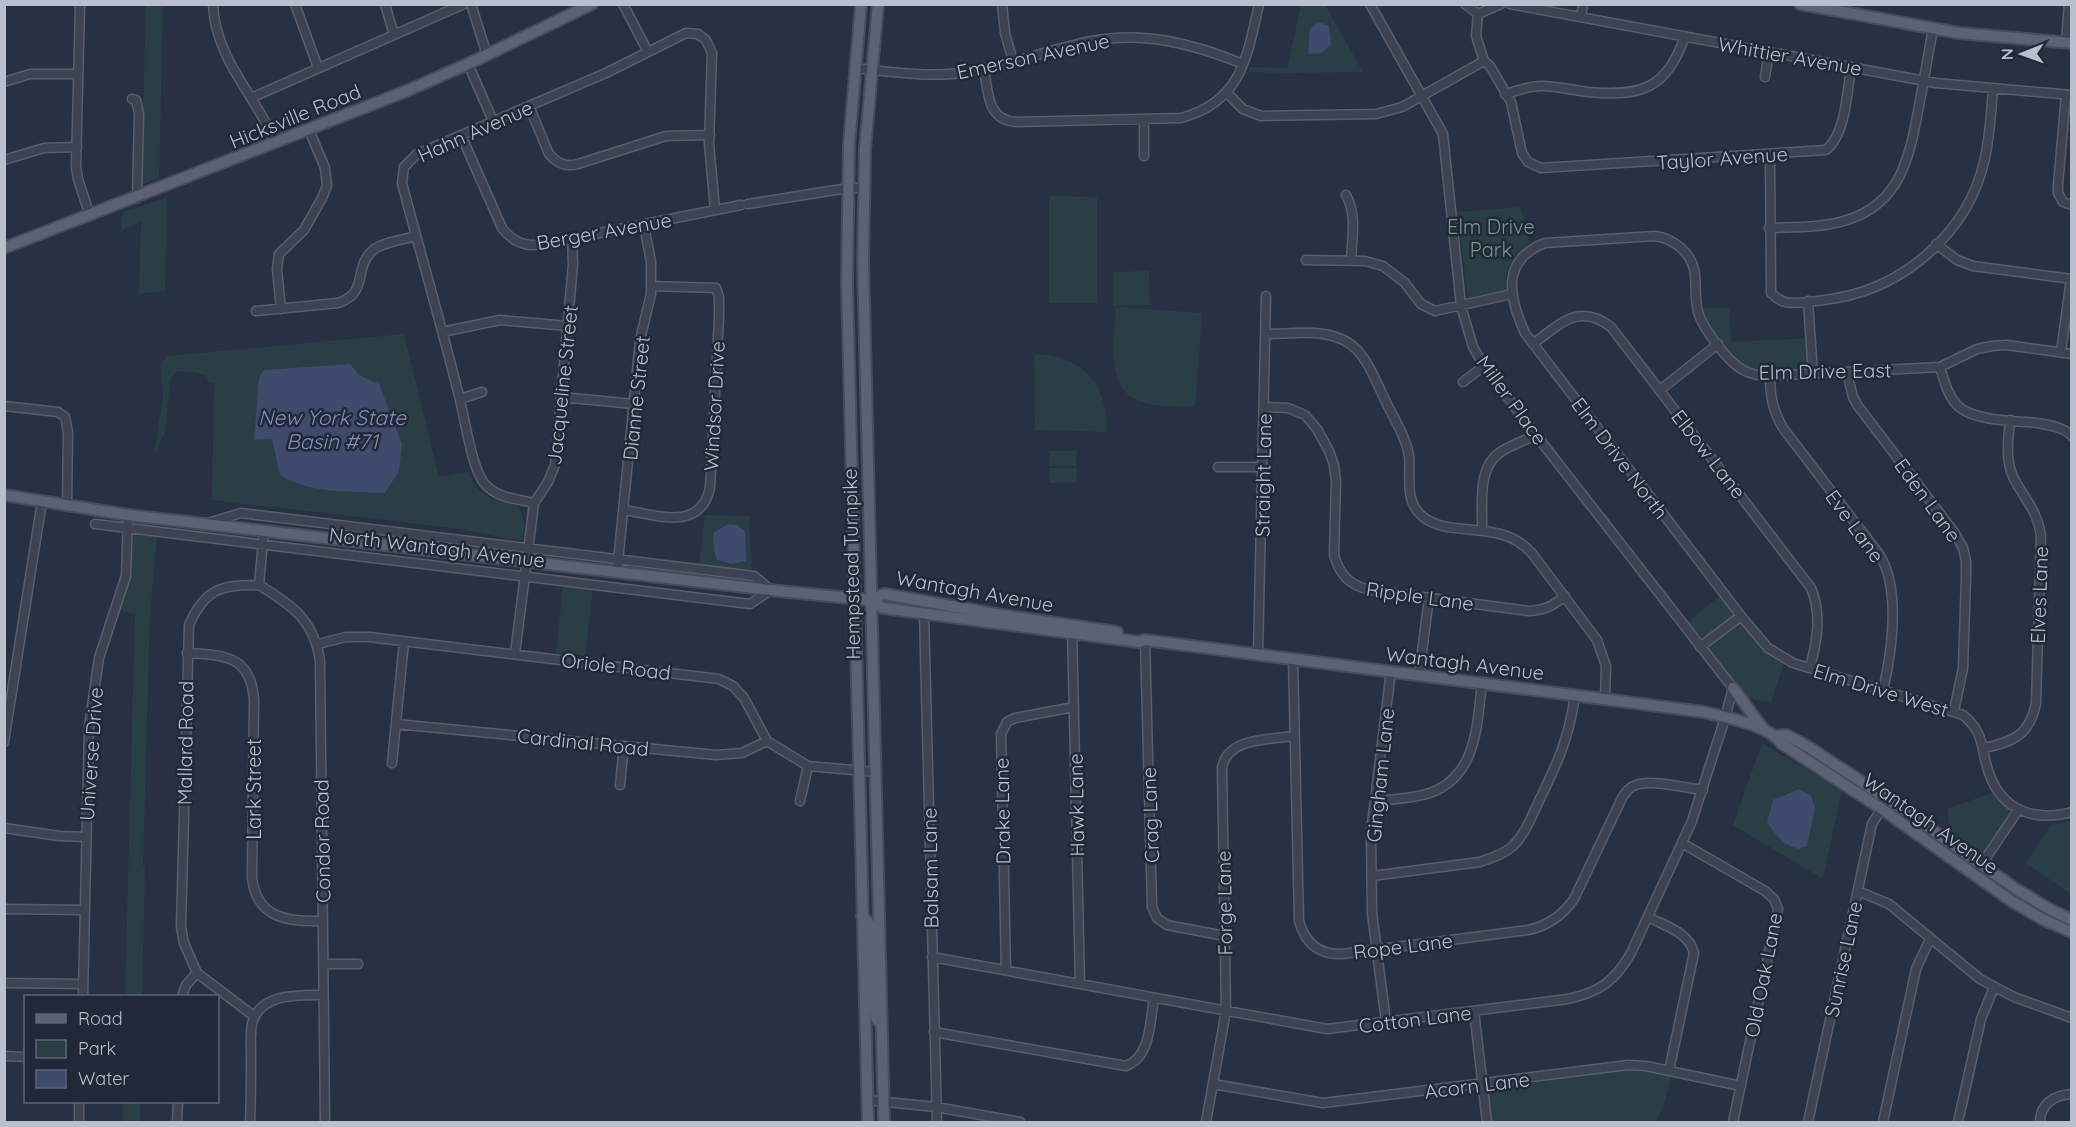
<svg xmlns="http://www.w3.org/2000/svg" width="2076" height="1127" viewBox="0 0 2076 1127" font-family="Quicksand,sans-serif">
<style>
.green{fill:#2a3e45}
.water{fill:#3e4b6d}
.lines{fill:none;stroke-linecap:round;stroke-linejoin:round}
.minor-casing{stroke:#585e6e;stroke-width:11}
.major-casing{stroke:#464c5d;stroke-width:14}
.minor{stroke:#3d4353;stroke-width:8}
.major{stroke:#5b6273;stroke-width:10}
.labels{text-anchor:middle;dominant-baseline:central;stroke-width:5;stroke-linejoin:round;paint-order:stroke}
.street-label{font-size:20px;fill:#babfcd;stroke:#212839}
.park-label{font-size:20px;fill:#729d82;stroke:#212839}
.water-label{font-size:21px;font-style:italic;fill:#8290b3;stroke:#212839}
</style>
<rect width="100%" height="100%" fill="#283044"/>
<path class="green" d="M 1301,4 L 1325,5 L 1363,72 L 1286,73 L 1248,72 L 1251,67 L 1287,68 Z
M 146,5 L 163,5 L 159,178 L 141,185 Z
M 1049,196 L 1097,197 L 1097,303 L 1049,303 Z
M 167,197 L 165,291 L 139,294 L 141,222 L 122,230 L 122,213 Z
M 1521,207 L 1529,242 C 1513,256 1505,268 1505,290 L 1468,298 L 1457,212 Z
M 1149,271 L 1150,305 L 1114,306 L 1113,272 Z
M 1116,307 L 1202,313 L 1195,407 C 1177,406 1153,408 1135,399 C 1105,384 1115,334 1116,307 Z
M 1699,308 L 1729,308 L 1731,342 L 1810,338 L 1812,373 C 1795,374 1776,377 1760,375 C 1733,372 1707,332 1699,308 Z
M 404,334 L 439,477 L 469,472 C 481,514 515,488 523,517 C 525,524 523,534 522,541 L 452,528 L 212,500 L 214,383 L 210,383 L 206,376 L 194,372 L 177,371 L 170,379 L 165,432 L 154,455 L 163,396 L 161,364 L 167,356 Z
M 1034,354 C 1083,355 1108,384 1107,432 L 1035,430 Z
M 1050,451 L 1077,451 L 1076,466 L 1049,466 Z
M 1050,468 L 1077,468 L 1076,483 L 1049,483 Z
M 705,515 L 749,516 L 752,570 L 699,565 Z
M 133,534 L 157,535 L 150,614 L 143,866 L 145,866 L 142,996 L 125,996 L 135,614 L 119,610 C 129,581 132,564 133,534 Z
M 563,585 L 593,589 L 585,656 L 556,653 Z
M 1723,593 L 1767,649 L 1785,660 L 1771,703 L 1740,696 L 1683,626 Z
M 1762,743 L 1842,790 L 1823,879 L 1733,825 Z
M 1997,791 L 2017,809 L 1978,868 L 1953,850 L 1947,809 Z
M 2071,821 L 2072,821 L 2071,893 L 2068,892 L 2026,863 L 2051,825 Z
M 1628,1066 L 1671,1077 L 1665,1101 L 1656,1122 L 1491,1122 L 1488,1091 Z
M 123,1102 L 140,1102 L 140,1122 L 122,1122 Z"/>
<path class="water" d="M 1318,22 L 1329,26 L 1331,44 L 1322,53 L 1308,54 L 1310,29 Z
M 350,364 L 359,375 L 379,384 L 402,444 L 399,471 L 385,493 C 350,491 310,494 280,475 L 272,439 L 254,440 L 259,378 L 264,370 Z
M 728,524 L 737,525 L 745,531 L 746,561 L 733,564 L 717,560 L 714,551 L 713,533 Z
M 1799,789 L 1811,796 L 1815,808 L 1807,846 L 1799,849 C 1783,845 1776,835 1767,822 L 1773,800 Z"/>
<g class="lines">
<defs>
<path id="minor" d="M 80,4 L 76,167 L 78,179 L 90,216
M 213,4 C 215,59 256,96 276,143
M 295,4 L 318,68
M 385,4 L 394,35
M 471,4 L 487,55
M 623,4 L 648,52
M 1002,4 L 1005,33 L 1013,61
M 1465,4 L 1478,14
M 1510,4 L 1936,83 L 2072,95
M 1478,14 L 1476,36 L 1484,61 L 1490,66 L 1511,102 L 1522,153 L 1528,162 L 1541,168 L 1826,150 C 1846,134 1847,92 1851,67
M 1478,14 L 1501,4
M 1581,17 L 1583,4
M 2066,42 L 2069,4
M 468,64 L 493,121
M 855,68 C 892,72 931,78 969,72 C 1010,65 1051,49 1092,41 C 1145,31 1194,44 1243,64
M 984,68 C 988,92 987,121 1017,122 L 1181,118 C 1241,102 1247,58 1259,4
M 1765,77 L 1769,52
M 4,82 L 30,74 L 78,74
M 1227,93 L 1243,109 L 1261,116 L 1376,114 L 1402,107 L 1484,61
M 1505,94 C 1517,91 1529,86 1541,86 C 1557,86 1572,90 1588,92 C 1641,97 1667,89 1685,36
M 2066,95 L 2058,185 L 2058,193 L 2063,202 L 2072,205
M 251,98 L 464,4
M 132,99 L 136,100 L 139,113 L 137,198
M 529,106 L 549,154 C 558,164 566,167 578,164 L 666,136 L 710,135
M 1144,120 L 1144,156
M 461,135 L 502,228 C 512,241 523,246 539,245 L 741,205
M 1770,154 L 1771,293 C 1774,296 1778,299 1782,301 C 1792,306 1825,300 1837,298 C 1906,286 1968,231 1984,162 C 1990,138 1991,113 1993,88
M 4,160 L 44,148 L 77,147
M 1346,195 C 1357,214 1352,239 1351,260
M 748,204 L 848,188 L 863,188
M 1769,228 C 1795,227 1823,228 1847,220 C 1902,203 1910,154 1919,106 C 1924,80 1928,55 1933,29
M 1936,244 L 1957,260 L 1973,266 L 2072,279
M 1306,260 L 1365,261 L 1383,266 L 1404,282 L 1421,304 L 1435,311 L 1512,294
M 1808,301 L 1813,374
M 281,309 L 277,269 L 279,254 L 304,230 L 322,198 L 327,186 L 325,168 L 309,130
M 256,311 L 338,303 C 369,293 353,269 372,251 C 382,242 403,240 416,236
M 442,332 L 500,320 L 568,326
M 1266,334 C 1295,334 1335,326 1357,350 C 1370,364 1377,384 1386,402 C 1394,419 1406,437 1409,456 C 1411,476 1404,501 1422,516 C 1451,540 1497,517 1531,552 L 1597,640 L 1606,666 L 1605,699
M 1533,344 C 1560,324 1579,302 1611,327 L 1811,588 C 1822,614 1817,641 1810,668
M 2061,352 L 2071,279
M 2072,354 L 2006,345 L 1992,346 L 1977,349 L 1940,367 L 1770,376 C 1760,376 1752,375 1743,370 C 1728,362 1703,329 1698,312 C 1695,300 1696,287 1695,275 C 1693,254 1675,239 1655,236 L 1545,243 C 1500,260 1509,298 1525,333 L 1741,616 L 1768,648 L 1793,663 L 1963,715 C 1986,734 1980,749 1989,773 C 2002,811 2035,822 2072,812
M 1940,367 C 1944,380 1947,394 1957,405 C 1972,421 2016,421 2037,423 C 2049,425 2063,427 2072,436
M 1847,373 L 1853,397 L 1858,406 L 1954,532 L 1963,548 L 1966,561 L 1966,578 L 1963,668 L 1954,711
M 1770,376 C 1770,396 1773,411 1783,428 L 1879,554 C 1901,588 1892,652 1883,690
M 1463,382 L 1484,366
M 1660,390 L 1718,344
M 561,397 L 634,404
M 460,399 L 482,392
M 4,406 L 58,412 L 65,417 L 68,432 L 67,505
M 1264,407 L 1288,408 L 1305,415 L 1317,429 L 1329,451 L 1334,465 L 1336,481 L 1334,555 C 1340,575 1349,585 1370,590 L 1529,611 C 1545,610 1553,606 1565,596
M 1218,467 L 1263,467
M 534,503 C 517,499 496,498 484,483 C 472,468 465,420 460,400 C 442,327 421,256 402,183 L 404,167 L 417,154 L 606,73 L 686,33 L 698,34 L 706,40 L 712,53 L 709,143 L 715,210
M 624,510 C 657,515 700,532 710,488 L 719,318 L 719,297 L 716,288 L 651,286
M 95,524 L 750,604 L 771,590 L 754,576 L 241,513 L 208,523
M 1482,530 C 1483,504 1476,467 1502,451 C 1512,445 1525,440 1536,435
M 617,572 L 640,340 L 651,294 L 651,262 L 644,225
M 259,585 C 292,605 314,620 320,661 L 325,1122
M 259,585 L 264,530
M 924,613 L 937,1122
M 1072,628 L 1080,984
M 1145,640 L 1152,907 L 1157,918 L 1167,925 L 1225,936
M 318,644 L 346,637 L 369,637 L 719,679 L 733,686 L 744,698 L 767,741 L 808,766 L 875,772
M 1700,647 L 1741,616
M 187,653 C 225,655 251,656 254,700 L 252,877 C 256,919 289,922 323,921
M 515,654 L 534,503 L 548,482 L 555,465 L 573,264 L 572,238
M 1258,654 L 1266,296
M 1293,659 L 1299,921 C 1305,943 1319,955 1342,954 L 1528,930 C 1548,926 1562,916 1574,899 L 1622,798 C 1626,792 1629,787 1636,785 C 1651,779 1686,788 1703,790
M 1419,675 L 1429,598
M 396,724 L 716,755 L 742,753 L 767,741
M 4,742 L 42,501
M 1984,748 C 2013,742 2030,735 2036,703 L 2041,535 C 2037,512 2028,503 2017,484 C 2004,464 2008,442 2010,420
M 392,763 L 404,642
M 620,785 L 624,746
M 800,801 L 808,766
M 1375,801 C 1392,799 1412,799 1430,793 C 1477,776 1477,725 1482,683
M 4,828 L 59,836 L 86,837
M 1682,843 L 1765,891 L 1774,899 L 1778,909 L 1733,1122
M 1979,868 L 2019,809
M 1372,876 L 1480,862 C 1491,858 1503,855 1513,846 C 1525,834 1531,818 1538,803 C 1557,764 1569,739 1575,695
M 1858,891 L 1889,904 L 1980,979 L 2014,997 L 2072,1018
M 4,909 L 85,910
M 1648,917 C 1665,926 1689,932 1694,953 L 1669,1071
M 932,957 L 1327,1029 L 1568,999 C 1600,992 1615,981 1631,953 L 1692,821 L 1725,718 L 1733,688 L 1536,435 L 1484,366 L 1473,347 L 1461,306 L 1443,134 L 1370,4
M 324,964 L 358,964
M 1006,970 L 1001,734 L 1007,722 L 1015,718 L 1074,707
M 197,973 L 255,1017
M 4,983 L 83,984
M 83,996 L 89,727 L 99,658 L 126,576 L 128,515
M 182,996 L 186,985 L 197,973 L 184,943 L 181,927 L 189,625 C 205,588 222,585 259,585
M 1474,1011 L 1487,1122
M 1386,1022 L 1372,913 L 1371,832 L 1391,671
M 934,1032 L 1126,1066 C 1151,1057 1150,1021 1154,998
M 4,1056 L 26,1057
M 1213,1084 L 1323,1103 L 1628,1065 L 1646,1066 L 1741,1086
M 867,1100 L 936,1107 L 1020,1122
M 79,1102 L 79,1122
M 177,1122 L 178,1102
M 250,1122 C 251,1101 251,1079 251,1057 C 251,1046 250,1035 252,1024 C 259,993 299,995 323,995
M 1206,1122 L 1226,1011 L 1222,768 C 1227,737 1270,740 1294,736
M 1808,1122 L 1872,824 L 1884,805
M 1883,1122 L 1916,969 L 1930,939
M 1958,1122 L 1981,1019 L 1994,987
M 2040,1122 C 2040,1104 2054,1095 2072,1094"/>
<path id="major" d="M 861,4 L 849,145 L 847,284 L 868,1122
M 878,4 L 865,149 L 863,261 L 884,1122
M 1800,4 L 1959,33 L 2072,43
M 4,248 L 404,92 L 468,64 L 592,4
M 4,495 L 128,515 L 779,591 L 870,600 L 883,608 L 1139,642 L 1145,640 L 1704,712 C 1727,718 1768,724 1782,744 L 1882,809 L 2010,900 L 2044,920 L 2072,932
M 870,600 L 884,594 L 1001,615 L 1117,632
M 1733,688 L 1764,730
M 1776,736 L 1786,735 L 1807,746 L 1888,799 L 2016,889 L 2049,909 L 2072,920
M 862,916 L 869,923 L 871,929 L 873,1001 L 877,1020"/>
</defs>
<use href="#minor" class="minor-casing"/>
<use href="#major" class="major-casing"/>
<use href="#minor" class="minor"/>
<use href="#major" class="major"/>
</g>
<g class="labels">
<g class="street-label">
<text transform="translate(1033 56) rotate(-12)">Emerson Avenue</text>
<text transform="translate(1790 56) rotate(10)">Whittier Avenue</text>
<text transform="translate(295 116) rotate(-22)">Hicksville Road</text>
<text transform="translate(475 131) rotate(-24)">Hahn Avenue</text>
<text transform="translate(1722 158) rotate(-4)">Taylor Avenue</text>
<text transform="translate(604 231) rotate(-10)">Berger Avenue</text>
<text transform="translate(1825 371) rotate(-1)">Elm Drive East</text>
<text transform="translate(562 385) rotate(-84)">Jacqueline Street</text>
<text transform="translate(636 398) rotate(-84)">Dianne Street</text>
<text transform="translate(1512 400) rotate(54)">Miller Place</text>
<text transform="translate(714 406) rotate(-87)">Windsor Drive</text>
<text transform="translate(1709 454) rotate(52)">Elbow Lane</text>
<text transform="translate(1620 458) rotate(53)">Elm Drive North</text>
<text transform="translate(1263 475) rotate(-89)">Straight Lane</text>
<text transform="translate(1928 500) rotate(54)">Eden Lane</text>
<text transform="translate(1855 526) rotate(54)">Eve Lane</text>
<text transform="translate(437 547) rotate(7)">North Wantagh Avenue</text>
<text transform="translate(851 564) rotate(-91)">Hempstead Turnpike</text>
<text transform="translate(975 591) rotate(10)">Wantagh Avenue</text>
<text transform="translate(2039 595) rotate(-88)">Elves Lane</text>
<text transform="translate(1420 596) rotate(8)">Ripple Lane</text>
<text transform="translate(1465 663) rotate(7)">Wantagh Avenue</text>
<text transform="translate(616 666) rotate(7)">Oriole Road</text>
<text transform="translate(1881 690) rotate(17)">Elm Drive West</text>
<text transform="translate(583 742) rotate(6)">Cardinal Road</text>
<text transform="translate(185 743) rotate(-89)">Mallard Road</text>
<text transform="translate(91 754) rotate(-86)">Universe Drive</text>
<text transform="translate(1380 775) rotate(-84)">Gingham Lane</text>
<text transform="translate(253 789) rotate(-90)">Lark Street</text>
<text transform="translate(1076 805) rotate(-91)">Hawk Lane</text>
<text transform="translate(1002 811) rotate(-91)">Drake Lane</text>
<text transform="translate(1150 815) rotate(-92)">Crag Lane</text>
<text transform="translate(1931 823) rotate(35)">Wantagh Avenue</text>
<text transform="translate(322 841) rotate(-91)">Condor Road</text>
<text transform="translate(930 868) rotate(-91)">Balsam Lane</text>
<text transform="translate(1224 903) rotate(-91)">Forge Lane</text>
<text transform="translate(1403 946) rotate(-7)">Rope Lane</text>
<text transform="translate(1843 959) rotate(-78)">Sunrise Lane</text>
<text transform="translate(1763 975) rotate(-79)">Old Oak Lane</text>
<text transform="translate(1415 1019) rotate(-7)">Cotton Lane</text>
<text transform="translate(1477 1085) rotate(-7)">Acorn Lane</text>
</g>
<g class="park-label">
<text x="1491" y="226">Elm Drive<tspan x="1491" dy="23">Park</tspan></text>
</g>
<g class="water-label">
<text x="332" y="417">New York State<tspan x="332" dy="24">Basin #71</tspan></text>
</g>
</g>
<rect width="2076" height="1127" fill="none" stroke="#babfcd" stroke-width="12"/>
<rect x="24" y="995" width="195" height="108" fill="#212839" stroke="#5e6474" stroke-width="1.5"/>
<rect x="36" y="1014" width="30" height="9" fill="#5b6273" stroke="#5e6474" stroke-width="1.5"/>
<text x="78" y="1025" font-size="18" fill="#babfcd">Road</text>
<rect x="36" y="1040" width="30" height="18" fill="#2a3e45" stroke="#5e6474" stroke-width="1.5"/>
<text x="78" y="1055" font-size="18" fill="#babfcd">Park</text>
<rect x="36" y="1070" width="30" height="18" fill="#3e4b6d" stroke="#5e6474" stroke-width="1.5"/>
<text x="78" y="1085" font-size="18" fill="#babfcd">Water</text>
<g transform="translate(2022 54) rotate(269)" stroke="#212839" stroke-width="4.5" paint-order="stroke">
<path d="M0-4.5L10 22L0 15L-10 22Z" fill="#babfcd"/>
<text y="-9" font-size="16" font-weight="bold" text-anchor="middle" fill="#babfcd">N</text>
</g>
</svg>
